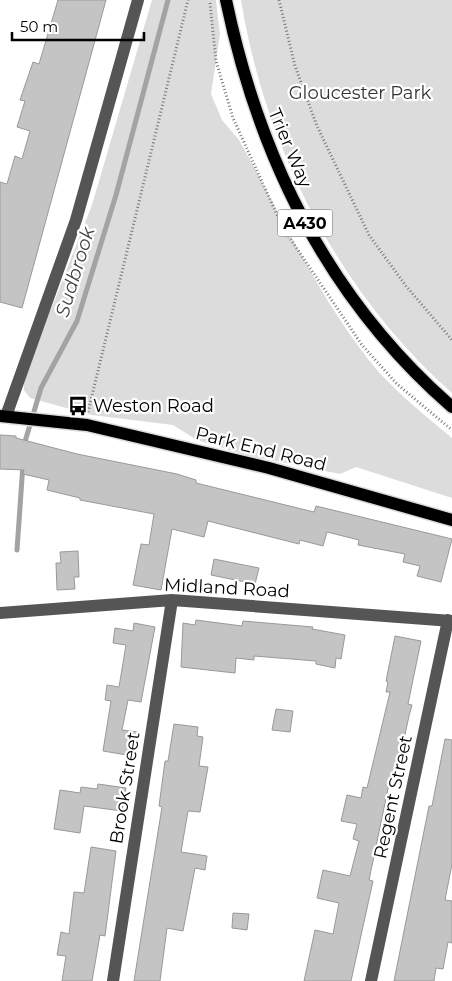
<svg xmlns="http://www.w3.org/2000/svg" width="452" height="981" viewBox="0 0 452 981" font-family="Montserrat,sans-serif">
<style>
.green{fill:#dcdcdc}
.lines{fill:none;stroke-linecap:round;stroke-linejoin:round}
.stream{stroke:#a3a3a3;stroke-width:5}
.building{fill:#c4c4c4;stroke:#999}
.major-casing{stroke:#dbdbdb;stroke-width:15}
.path{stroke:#777;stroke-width:3;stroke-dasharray:1 2.5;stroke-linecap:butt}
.minor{stroke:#555;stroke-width:12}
.major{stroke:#000;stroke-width:12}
.labels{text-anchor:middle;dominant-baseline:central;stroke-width:4.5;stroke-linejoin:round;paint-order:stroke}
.shield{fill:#fff;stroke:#4c4c4c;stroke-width:1}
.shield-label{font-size:16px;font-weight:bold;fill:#000}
.park-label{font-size:18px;fill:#333;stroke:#fff}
.street-label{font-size:18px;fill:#000;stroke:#fff}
.poi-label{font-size:18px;fill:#000;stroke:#fff;text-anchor:start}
.water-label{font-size:19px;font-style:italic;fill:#444;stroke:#fff}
</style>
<rect width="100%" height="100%" fill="#fff"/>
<path class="green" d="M 152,0 L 216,0 L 220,34 L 211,94 L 222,120 L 239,140 C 279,210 313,286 362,351 C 386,385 421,412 452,438 L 452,498 L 356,467 L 340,474 L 246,455 L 197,440 L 173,425 L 92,415 L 30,398 L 24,390 L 23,354 L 52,307 L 92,205 Z
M 241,0 L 452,0 L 452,393 C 339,293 265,148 241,0 Z"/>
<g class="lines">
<path class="stream" d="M 24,445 L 41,388 L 77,321 L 116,195 L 168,0
M 17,550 L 23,464"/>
</g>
<path class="building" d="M 58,0 L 106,0 L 22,308 L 0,302 L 0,182 L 7,184 L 15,156 L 22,159 L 30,131 L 17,127 L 25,101 L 20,100 L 33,62 L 39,64 Z
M 0,435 L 16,436 L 16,438 L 77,454 L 177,474 L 196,480 L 196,483 L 314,512 L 316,506 L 452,539 L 441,582 L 417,576 L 420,566 L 403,562 L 405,554 L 358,545 L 359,540 L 327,532 L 323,546 L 300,540 L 299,544 L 208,521 L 204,537 L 172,529 L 161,590 L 133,585 L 141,544 L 149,545 L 154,514 L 80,500 L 80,498 L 47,490 L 49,480 L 23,474 L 24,470 L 0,469 Z
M 78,551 L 79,577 L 74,577 L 75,589 L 57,590 L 56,563 L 61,563 L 60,552 Z
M 214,559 L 259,568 L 255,584 L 211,575 Z
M 196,620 L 242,626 L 243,621 L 313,627 L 312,629 L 345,635 L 341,659 L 336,658 L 335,668 L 316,664 L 316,661 L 254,656 L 254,660 L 236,658 L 235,673 L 181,667 L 183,623 L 195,625 Z
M 134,623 L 155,627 L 141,702 L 128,700 L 122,730 L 137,732 L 133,756 L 103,751 L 111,701 L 105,700 L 107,685 L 119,687 L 126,645 L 113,643 L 115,628 L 133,631 Z
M 395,636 L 421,641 L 408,704 L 412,705 L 409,716 L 394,785 L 389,784 L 369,880 L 373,881 L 351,981 L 304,981 L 315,930 L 333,934 L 339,903 L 317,898 L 323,870 L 350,876 L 359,841 L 353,839 L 357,824 L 341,821 L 347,795 L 361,798 L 363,787 L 367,788 L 390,692 L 386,692 L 388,682 L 386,681 Z
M 276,709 L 293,711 L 290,732 L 272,730 Z
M 174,724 L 198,727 L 197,736 L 203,737 L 199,766 L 208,767 L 200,812 L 188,811 L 181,852 L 207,856 L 205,870 L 195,868 L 183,931 L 167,928 L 160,981 L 134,981 L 162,807 L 159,806 L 165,761 L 168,761 Z
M 445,739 L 452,740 L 452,864 L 445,900 L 452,901 L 452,943 L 448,942 L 443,969 L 436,968 L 434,981 L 394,981 L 429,806 L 432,806 Z
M 98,784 L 126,788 L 122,811 L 84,806 L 80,833 L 54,829 L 60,790 L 80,793 L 81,787 L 97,789 Z
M 91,847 L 116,851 L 105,936 L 100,935 L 92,981 L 62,981 L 66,956 L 57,955 L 61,932 L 69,934 L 74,892 L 84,893 Z
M 233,913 L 249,914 L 247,930 L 232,928 Z"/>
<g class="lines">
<defs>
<path id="major" d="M 226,0 C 259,158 329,300 452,407
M 0,416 L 87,425 L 269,468 L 452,520"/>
</defs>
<use href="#major" class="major-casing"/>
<path class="path" d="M 279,0 L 295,66 L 317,126 L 369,235 L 406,286 L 452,340
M 210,3 L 216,61 L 233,118 L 283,228 L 362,345 L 397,384 L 452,430
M 88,412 L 188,0"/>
<path class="minor" d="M 6,416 L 76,220 L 138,0
M 0,613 L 172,600 L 452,621
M 113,981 L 172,600
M 371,981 L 448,620"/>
<use href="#major" class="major"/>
</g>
<defs>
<symbol id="bus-bare" viewBox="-9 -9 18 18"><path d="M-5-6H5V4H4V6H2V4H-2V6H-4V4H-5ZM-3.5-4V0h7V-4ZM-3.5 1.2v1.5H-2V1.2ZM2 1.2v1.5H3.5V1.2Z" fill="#000" stroke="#fff" stroke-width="2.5" paint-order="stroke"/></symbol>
</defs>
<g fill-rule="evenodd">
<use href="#bus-bare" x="64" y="392" width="28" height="28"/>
</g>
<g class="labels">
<rect class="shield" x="277.5" y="209.5" width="55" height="27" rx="4"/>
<g class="shield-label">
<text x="305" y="223">A430</text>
</g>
<g class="park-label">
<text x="360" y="93">Gloucester Park</text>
</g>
<g class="street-label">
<text transform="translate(290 148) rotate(67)">Trier Way</text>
<text transform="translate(261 449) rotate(14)">Park End Road</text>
<text transform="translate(227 588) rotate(3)">Midland Road</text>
<text transform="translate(125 788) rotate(-81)">Brook Street</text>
<text transform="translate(393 797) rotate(-78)">Regent Street</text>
</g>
<g class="poi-label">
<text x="93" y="406">Weston Road</text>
</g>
<g class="water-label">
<text transform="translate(75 272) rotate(-73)">Sudbrook</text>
</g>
</g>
<path d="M12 32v8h132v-8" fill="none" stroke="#000000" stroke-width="2.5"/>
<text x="20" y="32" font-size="15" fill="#000000" stroke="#ffffff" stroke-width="4" paint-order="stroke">50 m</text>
</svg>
